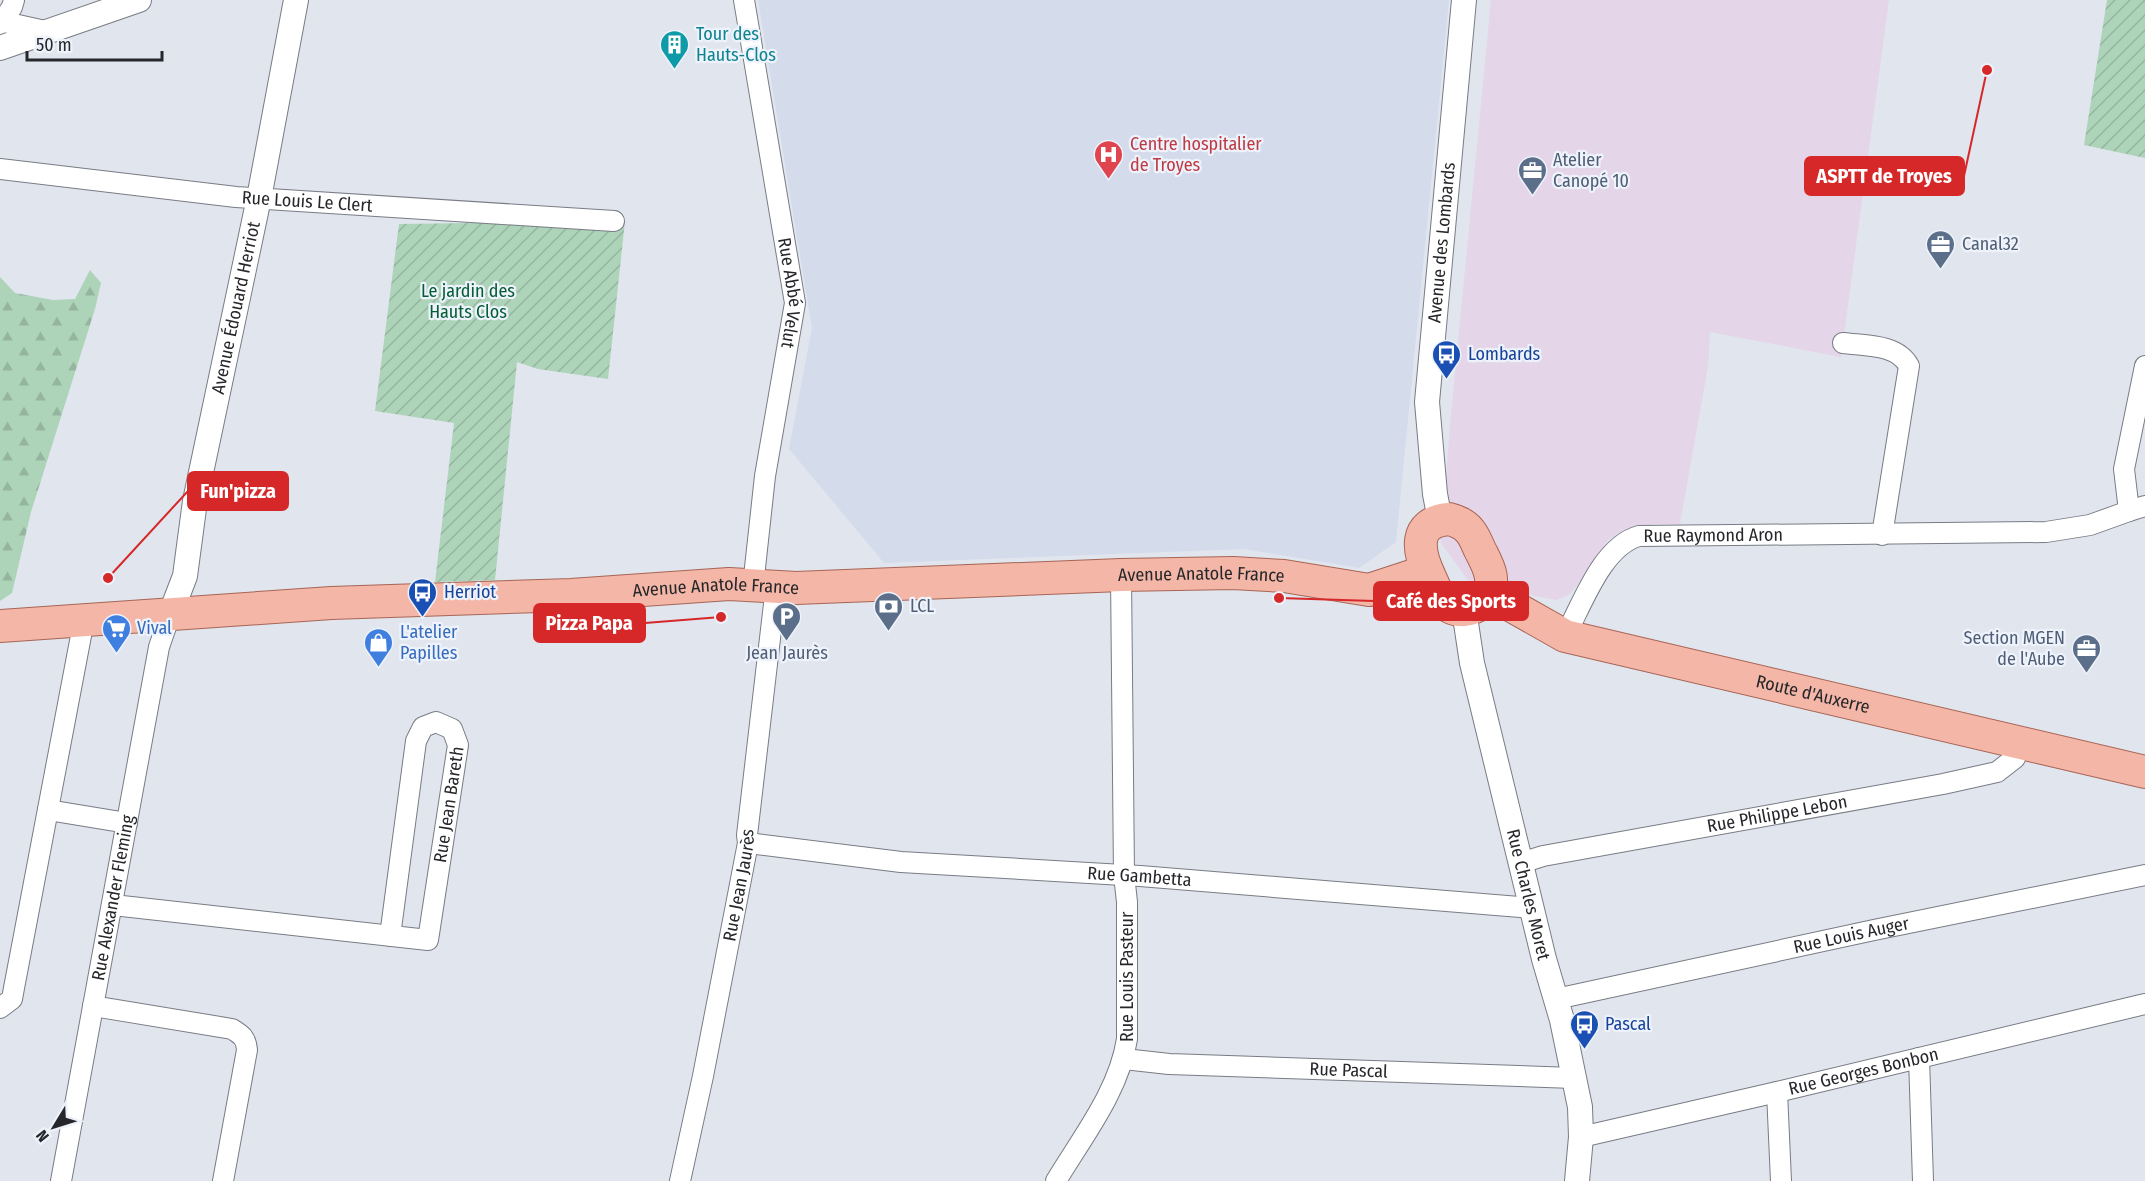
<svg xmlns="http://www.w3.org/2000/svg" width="2145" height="1181" viewBox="0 0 2145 1181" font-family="'Fira Sans Condensed',sans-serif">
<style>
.built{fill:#d4dbeb}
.education{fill:#e4d5e8}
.forest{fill:url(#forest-firs)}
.garden{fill:url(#garden-furrows)}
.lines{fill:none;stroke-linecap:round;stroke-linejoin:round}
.minor-casing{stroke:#787c84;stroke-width:22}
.tertiary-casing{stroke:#787c84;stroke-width:26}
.primary-casing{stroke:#a76555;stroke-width:34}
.minor{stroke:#fff;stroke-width:20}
.tertiary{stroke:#fff;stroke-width:24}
.primary{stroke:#f4b6a7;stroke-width:32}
.labels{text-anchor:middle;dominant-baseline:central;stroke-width:4.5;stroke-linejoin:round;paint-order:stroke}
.culture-label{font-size:18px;fill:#0d838f;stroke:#eef2fb;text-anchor:start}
.health-label{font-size:18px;fill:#be3a42;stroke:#eef2fb;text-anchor:start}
.service-label{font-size:18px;fill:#4e5e75;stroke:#eef2fb;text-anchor:start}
.street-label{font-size:18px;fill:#26272b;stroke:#eef2fb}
.park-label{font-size:18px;fill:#035e34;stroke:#eef2fb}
.transit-label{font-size:18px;fill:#164399;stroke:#eef2fb;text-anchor:start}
.shop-label{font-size:18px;fill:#366cbe;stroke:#eef2fb;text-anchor:start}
.leader{fill:none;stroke:#d62828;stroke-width:2}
.callout-dot{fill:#d62828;stroke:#eef2fb;stroke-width:2}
.callout{fill:#d62828;stroke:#d62828;stroke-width:2}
.callout-label{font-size:20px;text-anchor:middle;font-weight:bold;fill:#fff}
</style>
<defs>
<pattern id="forest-firs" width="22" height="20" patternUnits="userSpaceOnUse" patternTransform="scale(1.5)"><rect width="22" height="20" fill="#add3b9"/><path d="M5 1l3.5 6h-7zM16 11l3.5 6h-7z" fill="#95b59f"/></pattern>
<pattern id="garden-furrows" width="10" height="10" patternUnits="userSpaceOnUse" patternTransform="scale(1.5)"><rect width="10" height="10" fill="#add3b9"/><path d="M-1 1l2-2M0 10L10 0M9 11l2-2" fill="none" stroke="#95b59f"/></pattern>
</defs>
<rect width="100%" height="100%" fill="#e1e5ee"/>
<path class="built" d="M 758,0 L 1449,0 L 1396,542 L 1359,568 L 1244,549 L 884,563 L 789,449 L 812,328 Z"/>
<path class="education" d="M 1491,0 L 1889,0 L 1841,357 L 1710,332 L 1708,366 L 1680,524 L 1655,524 L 1625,529 L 1608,540 L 1585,576 L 1569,595 L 1556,600 L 1470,583 L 1441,543 L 1450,425 Z"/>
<path class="forest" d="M 90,270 L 101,283 L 95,309 L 31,512 L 12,593 L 0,601 L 0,277 L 15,293 L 53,300 L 75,299 Z"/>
<path class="garden" d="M 2107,0 L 2145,0 L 2145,158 L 2084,145 Z
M 625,221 L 608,379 L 538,369 L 517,362 L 495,580 L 435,582 L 454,423 L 375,411 L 399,224 Z"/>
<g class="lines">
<defs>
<g id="minor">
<path id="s1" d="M 744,0 L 795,303 L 765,476 L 753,586"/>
<path d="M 0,21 L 45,31"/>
<path d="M 0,24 L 12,7 L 14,0"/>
<path id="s2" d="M 0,169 L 236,197 L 614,221"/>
<path d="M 1843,343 C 1867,346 1897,344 1909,366 L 1882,535"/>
<path d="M 2145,366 L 2124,469 L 2129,511 L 2145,506"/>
<path id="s3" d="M 1565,636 C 1582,605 1602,546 1639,536 L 2046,532 L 2090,525 L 2129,511"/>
<path d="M 48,810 L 127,823"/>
<path id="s4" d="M 748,843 L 901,862 L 1140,876 L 1532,908"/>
<path id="s5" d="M 1521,863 L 1543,856 L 1943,784 L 1997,772 L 2015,758 L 2020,743"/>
<path id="s6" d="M 113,905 L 428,940 L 458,745 L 452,729 L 436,722 L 423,727 L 416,741 L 390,936"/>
<path id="s7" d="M 1556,999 L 1874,930 L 2145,875"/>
<path d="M 93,1006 L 232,1029 C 242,1035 246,1038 247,1050 L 223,1181"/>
<path d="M 0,1008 L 12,999 L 14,988 L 84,620"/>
<path d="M 1919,1058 L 1923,1181"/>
<path id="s8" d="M 1124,1059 L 1169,1064 L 1574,1078"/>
<path d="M 1777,1092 L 1781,1181"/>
<path id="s9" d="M 1581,1137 L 1777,1092 L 2145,1004"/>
<path id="s10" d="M 61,1181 L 159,647 L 170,615"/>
<path id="s11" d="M 680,1181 L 703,1076 L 748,843 L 747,835 L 776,587"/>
<path id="s12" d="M 1056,1181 C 1083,1136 1119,1091 1127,1039 L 1127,902 L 1124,875 L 1121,575"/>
</g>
<g id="tertiary">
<path d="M 0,48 L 139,0"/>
<path id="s13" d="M 1440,520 L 1435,494 L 1427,402 L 1464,0"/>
<path id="s14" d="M 1464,610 L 1472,663 L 1544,959 L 1562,1020 L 1580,1107 L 1581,1137 L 1577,1181"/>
<path id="s15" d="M 170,615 L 185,576 L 195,501 L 259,198 L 296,0"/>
</g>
<g id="primary">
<path d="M 1449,519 C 1457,521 1464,524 1469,530 C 1474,535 1477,544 1480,550 C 1488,566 1497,580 1486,597 C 1482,602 1479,606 1472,608 C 1466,611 1457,611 1450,607 C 1439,602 1435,588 1430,577 C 1418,552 1412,522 1449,519 Z"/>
<path id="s16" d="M 1489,593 L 1565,636 L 2145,772"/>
<path id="s17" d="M 0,626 L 331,603 L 571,595 L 729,584 L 796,588 L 1121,575 L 1233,573 L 1284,576 L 1369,590 L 1427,571"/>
</g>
</defs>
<use href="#minor" class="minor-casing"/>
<use href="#tertiary" class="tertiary-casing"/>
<use href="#primary" class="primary-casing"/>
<use href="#minor" class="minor"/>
<use href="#tertiary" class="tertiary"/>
<use href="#primary" class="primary"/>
</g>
<defs>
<symbol id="building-pin" viewBox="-11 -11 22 30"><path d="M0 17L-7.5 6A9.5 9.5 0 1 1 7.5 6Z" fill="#0f9aa8" stroke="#eef2fb"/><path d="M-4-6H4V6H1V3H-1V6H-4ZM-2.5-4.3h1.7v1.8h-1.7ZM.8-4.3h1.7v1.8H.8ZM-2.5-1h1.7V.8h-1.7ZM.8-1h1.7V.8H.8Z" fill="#fff"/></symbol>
<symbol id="hospital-pin" viewBox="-11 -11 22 30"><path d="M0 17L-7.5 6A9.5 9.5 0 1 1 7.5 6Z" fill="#e0444e" stroke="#eef2fb"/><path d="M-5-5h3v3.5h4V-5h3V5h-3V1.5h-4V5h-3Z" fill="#fff"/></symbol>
<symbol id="office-pin" viewBox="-11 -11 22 30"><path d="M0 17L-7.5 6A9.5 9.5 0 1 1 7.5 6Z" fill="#5c6f8a" stroke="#eef2fb"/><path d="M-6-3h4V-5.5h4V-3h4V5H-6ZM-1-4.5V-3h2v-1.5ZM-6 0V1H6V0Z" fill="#fff"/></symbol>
<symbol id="bus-pin" viewBox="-11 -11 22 30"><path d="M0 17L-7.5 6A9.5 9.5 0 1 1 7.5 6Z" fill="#1a4fb4" stroke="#eef2fb"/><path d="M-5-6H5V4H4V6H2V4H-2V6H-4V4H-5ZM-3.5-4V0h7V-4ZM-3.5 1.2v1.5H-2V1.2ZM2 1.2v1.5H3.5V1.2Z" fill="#fff"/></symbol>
<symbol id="bank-pin" viewBox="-11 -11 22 30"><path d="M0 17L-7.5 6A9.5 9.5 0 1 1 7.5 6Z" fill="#5c6f8a" stroke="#eef2fb"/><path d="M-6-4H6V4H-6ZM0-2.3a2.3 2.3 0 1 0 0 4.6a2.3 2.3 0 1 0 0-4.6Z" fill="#fff"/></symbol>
<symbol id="parking-pin" viewBox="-11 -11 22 30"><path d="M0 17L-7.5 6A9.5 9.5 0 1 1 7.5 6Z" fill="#5c6f8a" stroke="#eef2fb"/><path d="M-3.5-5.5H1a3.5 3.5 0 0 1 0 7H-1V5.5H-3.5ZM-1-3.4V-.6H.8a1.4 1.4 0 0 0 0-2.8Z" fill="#fff"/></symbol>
<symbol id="supermarket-pin" viewBox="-11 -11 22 30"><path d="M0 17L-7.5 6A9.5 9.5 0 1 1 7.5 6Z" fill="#3f7fe0" stroke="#eef2fb"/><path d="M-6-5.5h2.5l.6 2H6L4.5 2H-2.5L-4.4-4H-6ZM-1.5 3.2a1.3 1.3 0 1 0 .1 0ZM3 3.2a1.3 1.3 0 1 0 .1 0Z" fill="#fff"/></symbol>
<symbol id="shop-pin" viewBox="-11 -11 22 30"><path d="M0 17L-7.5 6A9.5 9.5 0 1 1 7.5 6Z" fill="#3f7fe0" stroke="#eef2fb"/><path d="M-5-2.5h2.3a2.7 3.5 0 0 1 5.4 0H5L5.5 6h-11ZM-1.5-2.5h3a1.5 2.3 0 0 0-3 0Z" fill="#fff"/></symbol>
</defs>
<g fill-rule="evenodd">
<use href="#building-pin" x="658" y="28" width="33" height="45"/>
<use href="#hospital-pin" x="1092" y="138" width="33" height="45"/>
<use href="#office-pin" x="1516" y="154" width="33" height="45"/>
<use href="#office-pin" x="1924" y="228" width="33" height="45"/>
<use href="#bus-pin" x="1430" y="338" width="33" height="45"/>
<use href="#bus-pin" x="406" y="576" width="33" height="45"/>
<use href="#bank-pin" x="872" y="590" width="33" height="45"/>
<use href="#parking-pin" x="770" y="600" width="33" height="45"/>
<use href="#supermarket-pin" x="100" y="612" width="33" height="45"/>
<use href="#shop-pin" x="362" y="626" width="33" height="45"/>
<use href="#office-pin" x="2070" y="632" width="33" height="45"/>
<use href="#bus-pin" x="1568" y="1008" width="33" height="45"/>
</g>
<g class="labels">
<g class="culture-label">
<text x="696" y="34">Tour des<tspan x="696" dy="21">Hauts-Clos</tspan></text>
</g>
<g class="health-label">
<text x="1130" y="144">Centre hospitalier<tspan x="1130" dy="21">de Troyes</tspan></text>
</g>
<g class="service-label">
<text x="1553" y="160">Atelier<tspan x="1553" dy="21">Canopé 10</tspan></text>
<text x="1962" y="244">Canal32</text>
<text x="910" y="606">LCL</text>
<text x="2065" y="638" text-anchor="end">Section MGEN<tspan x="2065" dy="21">de l'Aube</tspan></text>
<text x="787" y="653" text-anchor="middle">Jean Jaurès</text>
</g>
<g class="street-label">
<text stroke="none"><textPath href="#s2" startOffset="309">Rue Louis Le Clert</textPath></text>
<text stroke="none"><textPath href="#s13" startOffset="279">Avenue des Lombards</textPath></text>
<text stroke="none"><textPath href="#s1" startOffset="297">Rue Abbé Velut</textPath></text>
<text stroke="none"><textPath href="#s15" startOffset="315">Avenue Édouard Herriot</textPath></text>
<text stroke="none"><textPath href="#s3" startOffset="202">Rue Raymond Aron</textPath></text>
<text stroke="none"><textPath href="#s17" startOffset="1203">Avenue Anatole France</textPath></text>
<text stroke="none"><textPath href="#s17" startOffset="717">Avenue Anatole France</textPath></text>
<text stroke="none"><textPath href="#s16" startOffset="342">Route d'Auxerre</textPath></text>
<text stroke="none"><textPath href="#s6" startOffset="454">Rue Jean Bareth</textPath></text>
<text stroke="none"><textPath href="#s5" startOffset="261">Rue Philippe Lebon</textPath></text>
<text stroke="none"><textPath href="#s4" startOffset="393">Rue Gambetta</textPath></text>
<text stroke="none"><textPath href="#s11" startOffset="302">Rue Jean Jaurès</textPath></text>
<text stroke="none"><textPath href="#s14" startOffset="292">Rue Charles Moret</textPath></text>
<text stroke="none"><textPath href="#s10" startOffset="288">Rue Alexander Fleming</textPath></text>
<text stroke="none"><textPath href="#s7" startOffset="302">Rue Louis Auger</textPath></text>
<text stroke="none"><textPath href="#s12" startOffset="222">Rue Louis Pasteur</textPath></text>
<text stroke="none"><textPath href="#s8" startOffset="225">Rue Pascal</textPath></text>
<text stroke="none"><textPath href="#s9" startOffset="290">Rue Georges Bonbon</textPath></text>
</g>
<g class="park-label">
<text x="468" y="291">Le jardin des<tspan x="468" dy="21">Hauts Clos</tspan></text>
</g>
<g class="transit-label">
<text x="1468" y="354">Lombards</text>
<text x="444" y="592">Herriot</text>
<text x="1605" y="1024">Pascal</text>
</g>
<g class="shop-label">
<text x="137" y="628">Vival</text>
<text x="400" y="632">L'atelier<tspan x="400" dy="21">Papilles</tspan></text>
</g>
</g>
<path class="leader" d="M1987 70L1964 176M108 578L188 491M1279 598L1374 601M721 617L645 623"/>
<g class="callout-dot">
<circle cx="1987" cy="70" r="6"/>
<circle cx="108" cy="578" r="6"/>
<circle cx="1279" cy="598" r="6"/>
<circle cx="721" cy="617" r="6"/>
</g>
<g class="callout">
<rect x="1805" y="157" width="159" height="38" rx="6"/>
<rect x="188" y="472" width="100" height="38" rx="6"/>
<rect x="1374" y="582" width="154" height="38" rx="6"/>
<rect x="534" y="604" width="111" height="38" rx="6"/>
</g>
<g class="callout-label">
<text x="1884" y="183">ASPTT de Troyes</text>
<text x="238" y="498">Fun'pizza</text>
<text x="1451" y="608">Café des Sports</text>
<text x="589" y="630">Pizza Papa</text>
</g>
<g transform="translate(54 1127) rotate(232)" stroke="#eef2fb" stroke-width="4.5" paint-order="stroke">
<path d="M0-4.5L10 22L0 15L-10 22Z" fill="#26272b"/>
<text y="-9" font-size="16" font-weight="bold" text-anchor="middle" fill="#26272b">N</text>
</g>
<path d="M27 51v9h135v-9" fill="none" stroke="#26272b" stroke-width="3"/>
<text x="36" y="51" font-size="18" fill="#26272b" stroke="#eef2fb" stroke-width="4.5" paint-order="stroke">50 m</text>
</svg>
